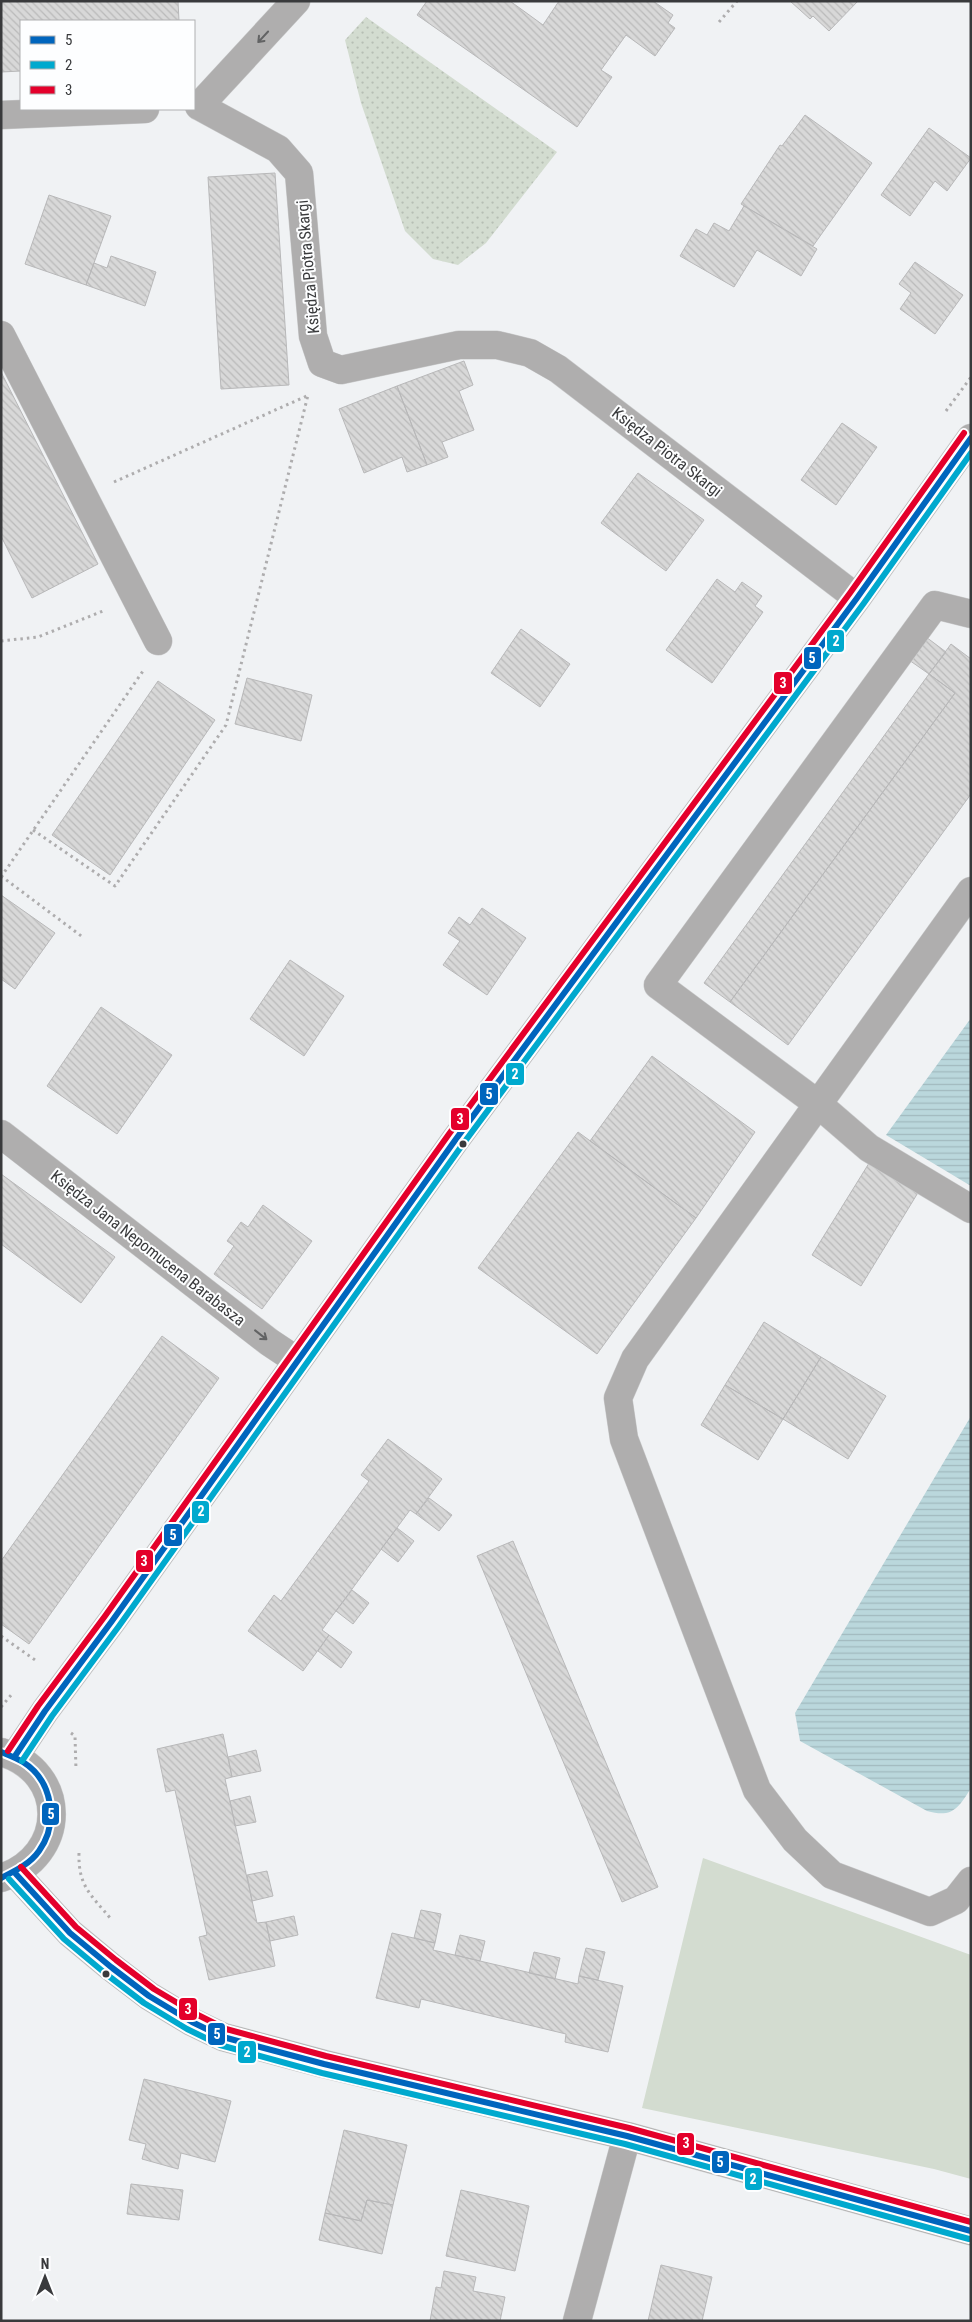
<svg xmlns="http://www.w3.org/2000/svg" width="972" height="2322" viewBox="0 0 972 2322" font-family="'Roboto Condensed',sans-serif">
<style>
.grass{fill:#d3dcd0}
.park{fill:url(#park-dots)}
.water{fill:url(#water-rules)}
.building{fill:url(#building-back-hatch);stroke:#b8b8b9}
.lines{fill:none;stroke-linecap:round;stroke-linejoin:round}
.minor-casing{stroke:#cccdce;stroke-width:29}
.path{stroke:#aeadae;stroke-width:3;stroke-dasharray:2.5 4;stroke-linecap:butt}
.minor{stroke:#afaeae;stroke-width:28}
.bus-1-casing{stroke:#fdfeff;stroke-width:10}
.bus-2-casing{stroke:#fdfeff;stroke-width:10}
.bus-3-casing{stroke:#fdfeff;stroke-width:10}
.bus-1{stroke:#0065bd;stroke-width:6}
.bus-2{stroke:#00a9ce;stroke-width:6}
.bus-3{stroke:#e4002b;stroke-width:6}
.oneway{stroke:#626364}
.bus-dot{fill:#393a3c;stroke:#fdfeff;stroke-width:2}
.labels{text-anchor:middle;dominant-baseline:central;stroke-width:4;stroke-linejoin:round;paint-order:stroke}
.street-label{font-size:16px;fill:#393a3c;stroke:#fdfeff}
.line-badge{stroke:#fdfeff;stroke-width:2}
.badge-label{font-size:14px;text-anchor:middle;font-weight:bold;fill:#fff}
</style>
<defs>
<pattern id="park-dots" width="8" height="8" patternUnits="userSpaceOnUse" patternTransform="scale(1.25)"><rect width="8" height="8" fill="#d3dcd0"/><path d="M2 2h.1M6 6h.1" fill="none" stroke="#b6beb4" stroke-width="1.8" stroke-linecap="round"/></pattern>
<pattern id="water-rules" width="6" height="5" patternUnits="userSpaceOnUse" patternTransform="scale(1.25)"><rect width="6" height="5" fill="#bad7dc"/><path d="M0 2.5h6" fill="none" stroke="#a1b9be"/></pattern>
<pattern id="building-back-hatch" width="6" height="6" patternUnits="userSpaceOnUse" patternTransform="scale(1.25)"><rect width="6" height="6" fill="#d8d8d8"/><path d="M-1 5l2 2M0 0l6 6M5-1l2 2" fill="none" stroke="#bababa"/></pattern>
</defs>
<rect width="100%" height="100%" fill="#f0f2f4"/>
<path class="grass" d="M 703,1858 L 971,1955 L 971,2179 L 934,2169 L 642,2108 Z"/>
<path class="park" d="M 366,17 L 557,152 L 486,243 L 458,265 L 433,259 L 405,231 L 361,103 L 345,40 Z"/>
<path class="water" d="M 971,1018 L 971,1186 L 886,1135 Z
M 971,1416 L 971,1788 C 958,1809 952,1818 927,1811 L 800,1741 L 795,1713 Z"/>
<path class="building" d="M 20,1 L 178,1 L 179,21 L 21,21 L 21,71 L 1,72 L 1,2 Z
M 427,1 L 510,1 L 543,25 L 559,1 L 653,1 L 673,15 L 668,23 L 675,28 L 655,56 L 626,35 L 601,70 L 612,77 L 577,127 L 417,15 Z
M 790,1 L 858,1 L 829,31 L 813,16 L 810,19 Z
M 805,115 L 872,163 L 813,246 L 741,204 L 780,145 L 782,146 Z
M 929,128 L 971,158 L 947,191 L 935,181 L 910,216 L 881,195 Z
M 275,173 L 289,385 L 221,389 L 208,177 Z
M 49,195 L 111,216 L 86,285 L 25,264 Z
M 744,206 L 817,249 L 801,276 L 757,250 L 734,287 L 680,256 L 696,229 L 707,235 L 714,223 L 729,231 Z
M 111,256 L 156,272 L 145,306 L 86,285 L 94,263 L 107,268 Z
M 915,262 L 963,295 L 935,334 L 900,309 L 911,293 L 899,284 Z
M 464,361 L 473,385 L 459,391 L 474,430 L 442,442 L 448,457 L 427,465 L 397,386 Z
M 1,372 L 98,564 L 32,598 L 1,536 Z
M 397,386 L 427,465 L 407,472 L 402,457 L 364,473 L 339,409 Z
M 842,423 L 877,447 L 836,505 L 801,480 Z
M 638,473 L 704,520 L 666,571 L 601,523 Z
M 717,579 L 735,592 L 742,582 L 762,596 L 755,606 L 763,612 L 712,683 L 666,650 Z
M 521,629 L 570,664 L 540,707 L 491,673 Z
M 926,637 L 946,652 L 929,674 L 909,660 Z
M 951,644 L 971,659 L 971,794 L 788,1045 L 730,1002 L 955,693 L 929,674 Z
M 929,674 L 955,693 L 730,1002 L 704,983 Z
M 247,678 L 312,695 L 301,741 L 235,724 Z
M 158,681 L 215,720 L 110,875 L 52,835 Z
M 1,895 L 55,933 L 15,989 L 1,979 Z
M 482,908 L 526,938 L 487,995 L 443,965 L 460,941 L 448,933 L 459,917 L 470,925 Z
M 290,960 L 344,996 L 304,1056 L 250,1019 Z
M 101,1007 L 172,1055 L 117,1134 L 47,1086 Z
M 652,1056 L 755,1132 L 696,1218 L 590,1141 Z
M 578,1132 L 696,1218 L 597,1354 L 478,1268 Z
M 871,1160 L 919,1191 L 861,1286 L 812,1255 Z
M 1,1174 L 115,1257 L 81,1303 L 1,1244 Z
M 263,1205 L 312,1241 L 262,1309 L 214,1274 L 234,1246 L 227,1241 L 241,1222 L 248,1227 Z
M 764,1322 L 821,1357 L 783,1419 L 725,1385 Z
M 162,1336 L 219,1378 L 29,1644 L 1,1624 L 1,1561 Z
M 821,1357 L 886,1396 L 848,1459 L 783,1419 Z
M 725,1385 L 783,1419 L 758,1460 L 701,1425 Z
M 388,1439 L 442,1479 L 416,1514 L 410,1510 L 322,1630 L 329,1635 L 303,1671 L 248,1631 L 274,1595 L 281,1601 L 369,1481 L 361,1475 Z
M 429,1498 L 452,1515 L 439,1531 L 416,1514 Z
M 397,1528 L 414,1541 L 398,1562 L 381,1549 Z
M 513,1541 L 658,1887 L 622,1902 L 477,1556 Z
M 352,1590 L 369,1603 L 353,1624 L 336,1611 Z
M 329,1635 L 352,1652 L 341,1668 L 318,1651 Z
M 223,1734 L 232,1777 L 225,1779 L 257,1923 L 266,1922 L 275,1966 L 209,1980 L 199,1937 L 207,1935 L 175,1790 L 166,1792 L 157,1749 Z
M 256,1750 L 261,1771 L 232,1777 L 228,1757 Z
M 250,1796 L 256,1822 L 235,1826 L 230,1801 Z
M 267,1871 L 273,1896 L 252,1901 L 247,1875 Z
M 421,1910 L 441,1914 L 435,1943 L 414,1938 Z
M 294,1916 L 298,1935 L 270,1941 L 266,1922 Z
M 392,1933 L 435,1943 L 433,1950 L 578,1984 L 579,1976 L 623,1986 L 608,2052 L 565,2042 L 566,2034 L 421,1999 L 419,2008 L 376,1998 Z
M 460,1935 L 485,1941 L 480,1961 L 455,1955 Z
M 586,1948 L 605,1952 L 598,1980 L 579,1976 Z
M 534,1952 L 560,1958 L 555,1979 L 529,1973 Z
M 144,2079 L 231,2101 L 215,2162 L 181,2153 L 178,2169 L 142,2159 L 146,2144 L 129,2140 Z
M 344,2130 L 407,2145 L 393,2205 L 367,2200 L 361,2221 L 325,2213 Z
M 131,2184 L 183,2190 L 179,2220 L 127,2214 Z
M 461,2190 L 529,2206 L 515,2271 L 446,2256 Z
M 367,2200 L 393,2205 L 382,2254 L 319,2240 L 325,2213 L 361,2221 Z
M 661,2265 L 712,2277 L 702,2321 L 648,2321 Z
M 444,2271 L 476,2277 L 473,2291 L 505,2297 L 500,2321 L 430,2321 L 436,2287 L 441,2288 Z"/>
<g class="lines">
<defs>
<path id="minor" d="M 199,106 L 278,149 L 299,173 L 313,336 L 322,363 L 341,370 L 459,345 L 497,345 L 530,353 L 558,369 L 857,598
M 199,106 L 296,1
M 1,115 L 145,109
M 1,335 L 158,641
M 971,614 L 935,605 L 658,985 L 818,1104 L 869,1148 L 971,1209
M 971,891 L 635,1359 L 618,1398 L 624,1439 L 757,1790 L 795,1840 L 832,1875 L 930,1912 L 956,1900 L 971,1881
M 1,1134 L 269,1342 L 296,1360
M 1,1752 C 69,1772 68,1856 1,1878
M 15,1756 L 45,1711 L 112,1621 L 456,1139 L 857,598 L 971,438
M 15,1873 L 70,1933 L 111,1967 L 149,1996 L 192,2022 L 223,2037 L 324,2064 L 627,2136 L 971,2231
M 577,2321 L 627,2136"/>
</defs>
<use href="#minor" class="minor-casing"/>
<path class="path" d="M 719,22 L 737,1
M 946,411 L 971,377
M 114,482 L 309,395
M 1,641 L 38,637 L 103,611
M 33,830 L 115,886 L 226,725 L 308,395
M 1,876 L 84,938
M 1,877 L 143,671
M 1,1636 L 38,1662
M 1,1707 L 12,1694
M 71,1733 L 75,1736 L 76,1770
M 79,1853 C 78,1886 91,1895 111,1919"/>
<use href="#minor" class="minor"/>
<defs>
<path id="bus-1" d="M 1,1752 C 8,1755 16,1758 23,1762 C 53,1781 59,1823 39,1851 C 30,1864 15,1871 1,1878
M 15,1756 L 45,1711 L 112,1621 L 456,1139 L 857,598 L 971,438
M 15,1873 L 70,1933 L 111,1967 L 149,1996 L 192,2022 L 223,2037 L 324,2064 L 627,2136 L 971,2231"/>
<path id="bus-2" d="M 22,1761 L 52,1716 L 119,1626 L 463,1144 L 864,603 L 971,453
M 9,1879 L 64,1939 L 106,1974 L 144,2003 L 187,2029 L 220,2045 L 322,2073 L 625,2144 L 969,2239"/>
<path id="bus-3" d="M 8,1751 L 38,1706 L 105,1616 L 449,1134 L 850,593 L 964,433
M 21,1867 L 76,1927 L 116,1960 L 154,1989 L 196,2014 L 226,2029 L 326,2056 L 629,2128 L 971,2222"/>
</defs>
<use href="#bus-1" class="bus-1-casing"/>
<use href="#bus-2" class="bus-2-casing"/>
<use href="#bus-3" class="bus-3-casing"/>
<use href="#bus-1" class="bus-1"/>
<use href="#bus-2" class="bus-2"/>
<use href="#bus-3" class="bus-3"/>
</g>
<defs><path id="oneway-shaft" d="M-6 0H5M1.5-3L5.5 0L1.5 3" fill="none" stroke-width="1.6" stroke-linecap="round" stroke-linejoin="round" transform="scale(1.25)"/></defs>
<g class="oneway">
<use href="#oneway-shaft" transform="translate(263 37) rotate(133)"/>
<use href="#oneway-shaft" transform="translate(261 1335) rotate(38)"/>
</g>
<g class="bus-dot">
<circle cx="463" cy="1144" r="4.5"/>
<circle cx="106" cy="1974" r="4.5"/>
</g>
<g class="labels">
<g class="street-label">
<text transform="translate(308 267) rotate(-95)">Księdza Piotra Skargi</text>
<text transform="translate(667 452) rotate(38)">Księdza Piotra Skargi</text>
<text transform="translate(148 1248) rotate(38)">Księdza Jana Nepomucena Barabasza</text>
</g>
</g>
<g class="line-badge">
<rect x="826" y="629" width="19" height="24" rx="5" fill="#00a9ce"/>
<rect x="803" y="646" width="19" height="24" rx="5" fill="#0065bd"/>
<rect x="773" y="671" width="20" height="24" rx="5" fill="#e4002b"/>
<rect x="505" y="1062" width="20" height="24" rx="5" fill="#00a9ce"/>
<rect x="479" y="1082" width="20" height="24" rx="5" fill="#0065bd"/>
<rect x="450" y="1107" width="20" height="24" rx="5" fill="#e4002b"/>
<rect x="191" y="1500" width="19" height="24" rx="5" fill="#00a9ce"/>
<rect x="163" y="1523" width="20" height="24" rx="5" fill="#0065bd"/>
<rect x="135" y="1549" width="19" height="24" rx="5" fill="#e4002b"/>
<rect x="41" y="1802" width="19" height="24" rx="5" fill="#0065bd"/>
<rect x="178" y="1997" width="20" height="24" rx="5" fill="#e4002b"/>
<rect x="207" y="2022" width="19" height="24" rx="5" fill="#0065bd"/>
<rect x="237" y="2040" width="20" height="24" rx="5" fill="#00a9ce"/>
<rect x="676" y="2132" width="19" height="24" rx="5" fill="#e4002b"/>
<rect x="711" y="2150" width="19" height="24" rx="5" fill="#0065bd"/>
<rect x="744" y="2167" width="19" height="24" rx="5" fill="#00a9ce"/>
</g>
<g class="badge-label">
<text x="836" y="646">2</text>
<text x="812" y="663">5</text>
<text x="783" y="688">3</text>
<text x="515" y="1079">2</text>
<text x="489" y="1099">5</text>
<text x="460" y="1124">3</text>
<text x="201" y="1516">2</text>
<text x="173" y="1540">5</text>
<text x="144" y="1566">3</text>
<text x="51" y="1819">5</text>
<text x="188" y="2014">3</text>
<text x="217" y="2039">5</text>
<text x="247" y="2057">2</text>
<text x="686" y="2148">3</text>
<text x="720" y="2167">5</text>
<text x="753" y="2184">2</text>
</g>
<rect width="972" height="2322" fill="none" stroke="#393a3c" stroke-width="5"/>
<rect x="20" y="20" width="175" height="90" fill="#fdfeff" stroke="#afb0b1"/>
<rect x="30" y="36" width="25" height="8" fill="#0065bd" stroke="#afb0b1"/>
<text x="65" y="45" font-size="15" fill="#393a3c">5</text>
<rect x="30" y="61" width="25" height="8" fill="#00a9ce" stroke="#afb0b1"/>
<text x="65" y="70" font-size="15" fill="#393a3c">2</text>
<rect x="30" y="86" width="25" height="8" fill="#e4002b" stroke="#afb0b1"/>
<text x="65" y="95" font-size="15" fill="#393a3c">3</text>
<g transform="translate(45 2277)" stroke="#fdfeff" stroke-width="4" paint-order="stroke">
<path d="M0-4L9 19L0 12L-9 19Z" fill="#393a3c"/>
<text y="-8" font-size="14" font-weight="bold" text-anchor="middle" fill="#393a3c">N</text>
</g>
</svg>
